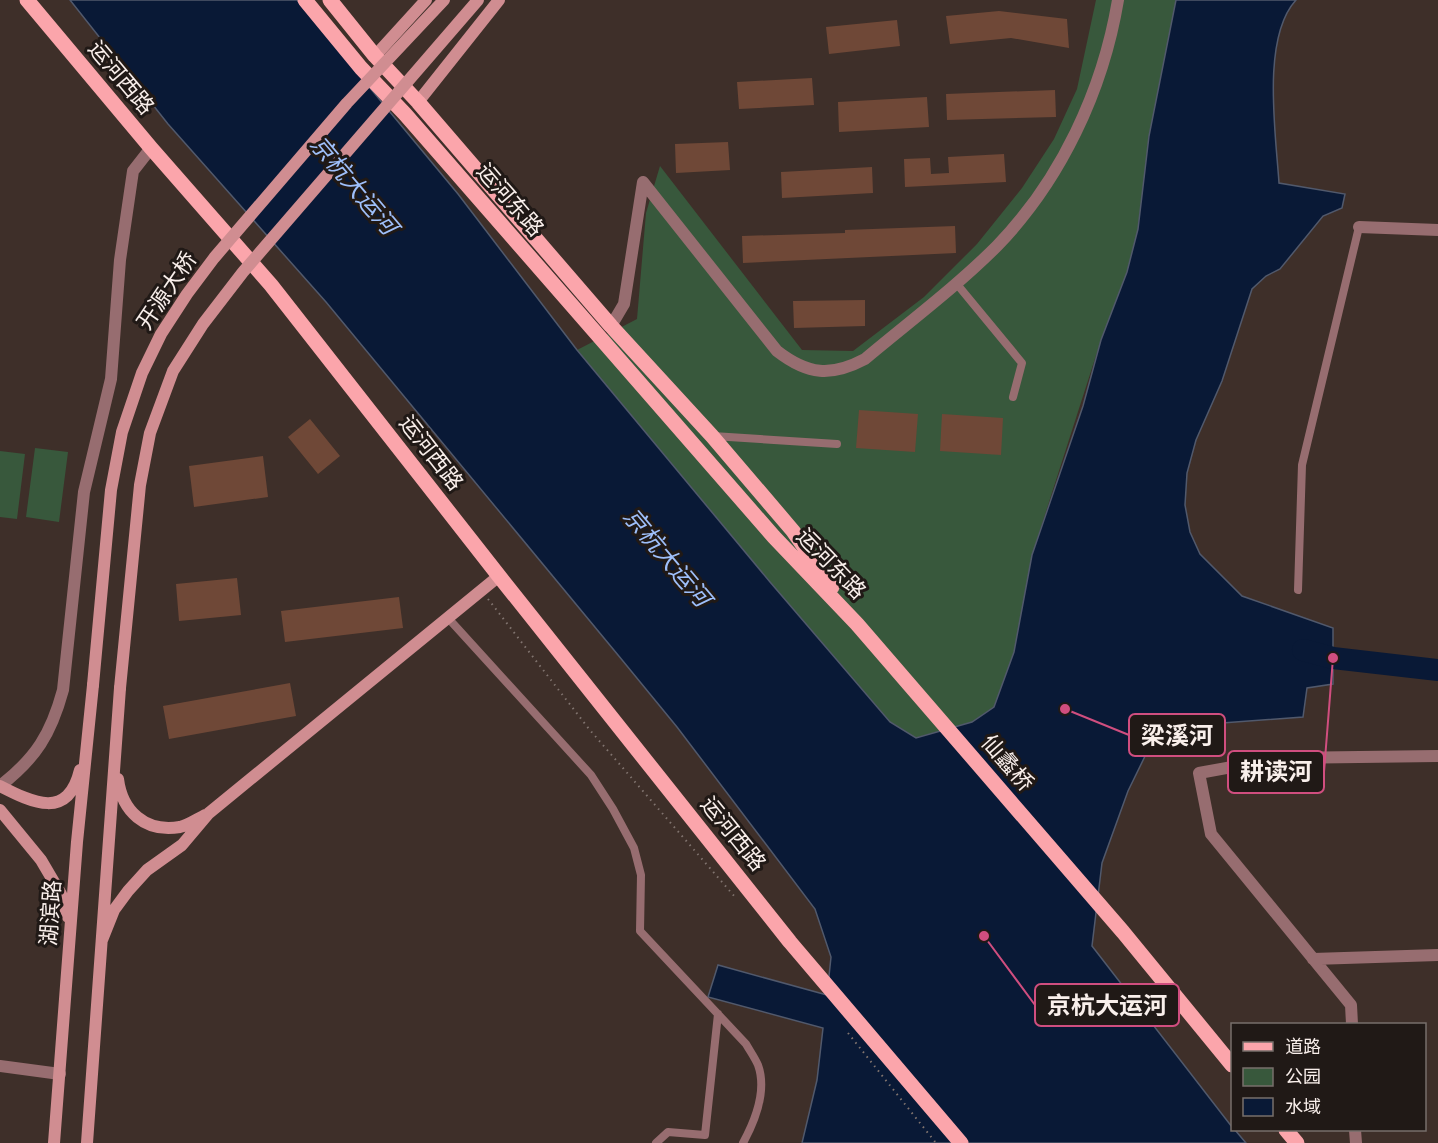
<svg xmlns="http://www.w3.org/2000/svg" width="1438" height="1143" viewBox="0 0 1438 1143" font-family="'Alegreya Sans','Noto Sans SC',sans-serif">
<style>
.green{fill:#38583c}
.water{fill:#091936;stroke:#51596c;stroke-width:1.5}
.lines{fill:none;stroke-linecap:round;stroke-linejoin:round}
.river{stroke:#091936;stroke-width:22}
.building{fill:#6f4837}
.path{stroke:#81746f;stroke-width:2;stroke-dasharray:1.5 4.5;stroke-linecap:butt}
.service{stroke:#976d70;stroke-width:8}
.minor{stroke:#976d70;stroke-width:12}
.secondary{stroke:#d08d91;stroke-width:12}
.primary{stroke:#fba5ab;stroke-width:15}
.secondary-bridge{stroke:#d08d91;stroke-width:12}
.labels{text-anchor:middle;dominant-baseline:central;stroke-width:6;stroke-linejoin:round;paint-order:stroke}
.street-label{font-size:22px;fill:#f9efeb;stroke:#201916}
.water-label{font-size:24px;font-style:italic;fill:#9ebffa;stroke:#201916}
.leader{fill:none;stroke:#d04e7f;stroke-width:2}
.callout-dot{fill:#d04e7f;stroke:#201916;stroke-width:2}
.callout{fill:#201916;stroke:#d04e7f;stroke-width:2}
.callout-label{font-size:24px;text-anchor:middle;font-weight:bold;fill:#f9efeb}
</style>
<rect width="100%" height="100%" fill="#3e2f29"/>
<path class="green" d="M 1096,0 L 1176,0 L 1149,136 L 1138,229 L 1127,272 L 1101,340 L 1032,555 L 1014,652 L 994,707 L 972,722 L 915,738 L 890,722 L 770,582 L 577,350 L 637,319 L 646,213 L 660,166 L 802,350 L 853,351 L 924,297 L 977,244 L 1022,188 L 1054,139 L 1077,89 Z
M 35,448 L 68,452 L 59,522 L 26,517 Z
M 0,451 L 25,454 L 17,519 L 0,517 Z"/>
<path class="water" d="M 70,0 L 297,0 L 458,194 L 577,350 L 770,582 L 890,722 L 916,738 L 972,722 L 994,707 L 1014,652 L 1032,555 L 1083,406 L 1101,340 L 1127,272 L 1138,229 L 1149,136 L 1176,0 L 1296,0 C 1261,38 1276,135 1279,183 L 1345,194 L 1342,208 L 1323,216 L 1280,269 L 1266,276 L 1252,289 L 1222,381 L 1196,440 L 1187,473 L 1185,505 L 1190,532 L 1200,554 L 1242,596 L 1333,628 L 1333,684 L 1307,688 L 1303,717 L 1182,726 L 1149,748 L 1128,791 L 1102,863 L 1092,946 L 1232,1127 L 1232,1130 L 1235,1130 L 1246,1143 L 802,1143 L 817,1080 L 823,1028 L 708,997 L 718,965 L 827,995 L 831,957 L 815,909 L 677,727 L 618,655 L 326,302 L 168,124 Z"/>
<g class="lines">
<path class="river" d="M 1303,650 L 1333,658 L 1438,670"/>
</g>
<path class="building" d="M 999,11 L 1067,19 L 1069,48 L 1011,38 L 950,44 L 946,16 Z
M 897,20 L 900,46 L 829,54 L 826,27 Z
M 812,78 L 814,105 L 739,109 L 737,82 Z
M 1055,90 L 1056,117 L 947,120 L 946,94 Z
M 927,97 L 929,127 L 839,132 L 838,102 Z
M 728,142 L 730,170 L 676,173 L 675,144 Z
M 1004,154 L 1006,182 L 905,187 L 904,159 L 930,158 L 931,174 L 949,173 L 948,157 Z
M 872,167 L 873,193 L 782,198 L 781,172 Z
M 955,226 L 956,253 L 743,263 L 742,236 L 845,233 L 845,230 Z
M 865,300 L 865,326 L 794,328 L 793,301 Z
M 859,410 L 918,414 L 915,452 L 856,448 Z
M 942,414 L 1003,418 L 1001,455 L 940,451 Z
M 310,419 L 340,456 L 318,474 L 288,437 Z
M 263,456 L 268,497 L 194,507 L 189,466 Z
M 237,578 L 241,615 L 179,621 L 176,584 Z
M 399,597 L 403,628 L 285,642 L 281,611 Z
M 290,683 L 296,716 L 169,739 L 163,706 Z"/>
<g class="lines">
<path class="path" d="M 488,599 L 589,729 L 735,897
M 848,1033 L 936,1143"/>
<path class="service" d="M 956,283 L 1022,363 L 1013,397
M 713,436 L 837,444
M 1298,590 L 1302,465 L 1359,227
M 448,618 L 591,775 L 613,809 L 634,848 L 641,875 L 640,931 L 746,1044 C 750,1051 755,1058 758,1065 C 767,1090 755,1121 743,1143
M 656,1143 L 668,1132 L 705,1135 L 718,1014"/>
<path class="minor" d="M 1359,227 L 1438,230
M 611,326 L 624,304 L 643,182 L 777,351 C 808,375 831,377 865,359 C 909,322 956,287 997,246 C 1061,180 1103,90 1118,0
M 0,786 C 36,758 51,734 63,690 L 84,492 L 111,379 L 120,260 L 133,171 L 151,148
M 1313,959 L 1438,955
M 1352,1024 L 1351,1005 L 1211,834 L 1199,773 L 1281,758 L 1438,756
M 0,1066 L 60,1074
M 1355,1130 L 1356,1143"/>
<path class="secondary" d="M 375,56 L 426,0
M 418,102 L 499,0
M 118,779 C 122,811 145,833 180,827 C 188,825 197,819 205,815
M 0,786 C 33,803 68,820 80,770
M 0,810 L 41,860 L 61,894 L 68,917
M 102,940 L 114,910 L 128,891 L 147,870 L 182,845 L 209,813 L 499,576
M 54,1143 L 77,842 L 93,685
M 87,1143 L 120,688"/>
<path class="primary" d="M 27,0 L 151,148 L 271,285 L 499,576 L 790,942 L 961,1143
M 305,0 L 361,68 L 405,114 L 774,537 L 857,624 L 1123,932 L 1232,1065
M 330,0 L 375,56 L 418,102 L 611,326 L 712,436 L 793,531 L 832,587
M 1286,1130 L 1297,1143"/>
<path class="secondary-bridge" d="M 93,685 L 111,490 L 122,432 L 142,373 L 161,334 L 187,294 L 214,258 L 347,103 L 444,0
M 120,688 L 140,485 L 150,433 L 173,371 L 203,324 L 243,272 L 478,0"/>
</g>
<g class="labels">
<g class="street-label">
<text transform="translate(121 78) rotate(50)">运河西路</text>
<text transform="translate(510 200) rotate(49)">运河东路</text>
<text transform="translate(167 291) rotate(-56)">开源大桥</text>
<text transform="translate(431 453) rotate(52)">运河西路</text>
<text transform="translate(831 564) rotate(46)">运河东路</text>
<text transform="translate(1007 763) rotate(49)">仙蠡桥</text>
<text transform="translate(733 834) rotate(51)">运河西路</text>
<text transform="translate(51 913) rotate(-86)">湖滨路</text>
</g>
<g class="water-label">
<text transform="translate(353 186) rotate(50)">京杭大运河</text>
<text transform="translate(666 558) rotate(50)">京杭大运河</text>
</g>
</g>
<path class="leader" d="M1065 709L1129 735M1333 658L1324 772M984 936L1035 1005"/>
<g class="callout-dot">
<circle cx="1065" cy="709" r="6"/>
<circle cx="1333" cy="658" r="6"/>
<circle cx="984" cy="936" r="6"/>
</g>
<g class="callout">
<rect x="1129" y="714" width="96" height="42" rx="6"/>
<rect x="1228" y="751" width="96" height="42" rx="6"/>
<rect x="1035" y="984" width="144" height="42" rx="6"/>
</g>
<g class="callout-label">
<text x="1177" y="744">梁溪河</text>
<text x="1276" y="780">耕读河</text>
<text x="1107" y="1014">京杭大运河</text>
</g>
<rect x="1231" y="1023" width="195" height="108" fill="#201916" stroke="#776f6b" stroke-width="1.5"/>
<rect x="1243" y="1042" width="30" height="9" fill="#fba5ab" stroke="#776f6b" stroke-width="1.5"/>
<text x="1285" y="1053" font-size="18" fill="#f9efeb">道路</text>
<rect x="1243" y="1068" width="30" height="18" fill="#38583c" stroke="#776f6b" stroke-width="1.5"/>
<text x="1285" y="1083" font-size="18" fill="#f9efeb">公园</text>
<rect x="1243" y="1098" width="30" height="18" fill="#091936" stroke="#776f6b" stroke-width="1.5"/>
<text x="1285" y="1113" font-size="18" fill="#f9efeb">水域</text>
</svg>
